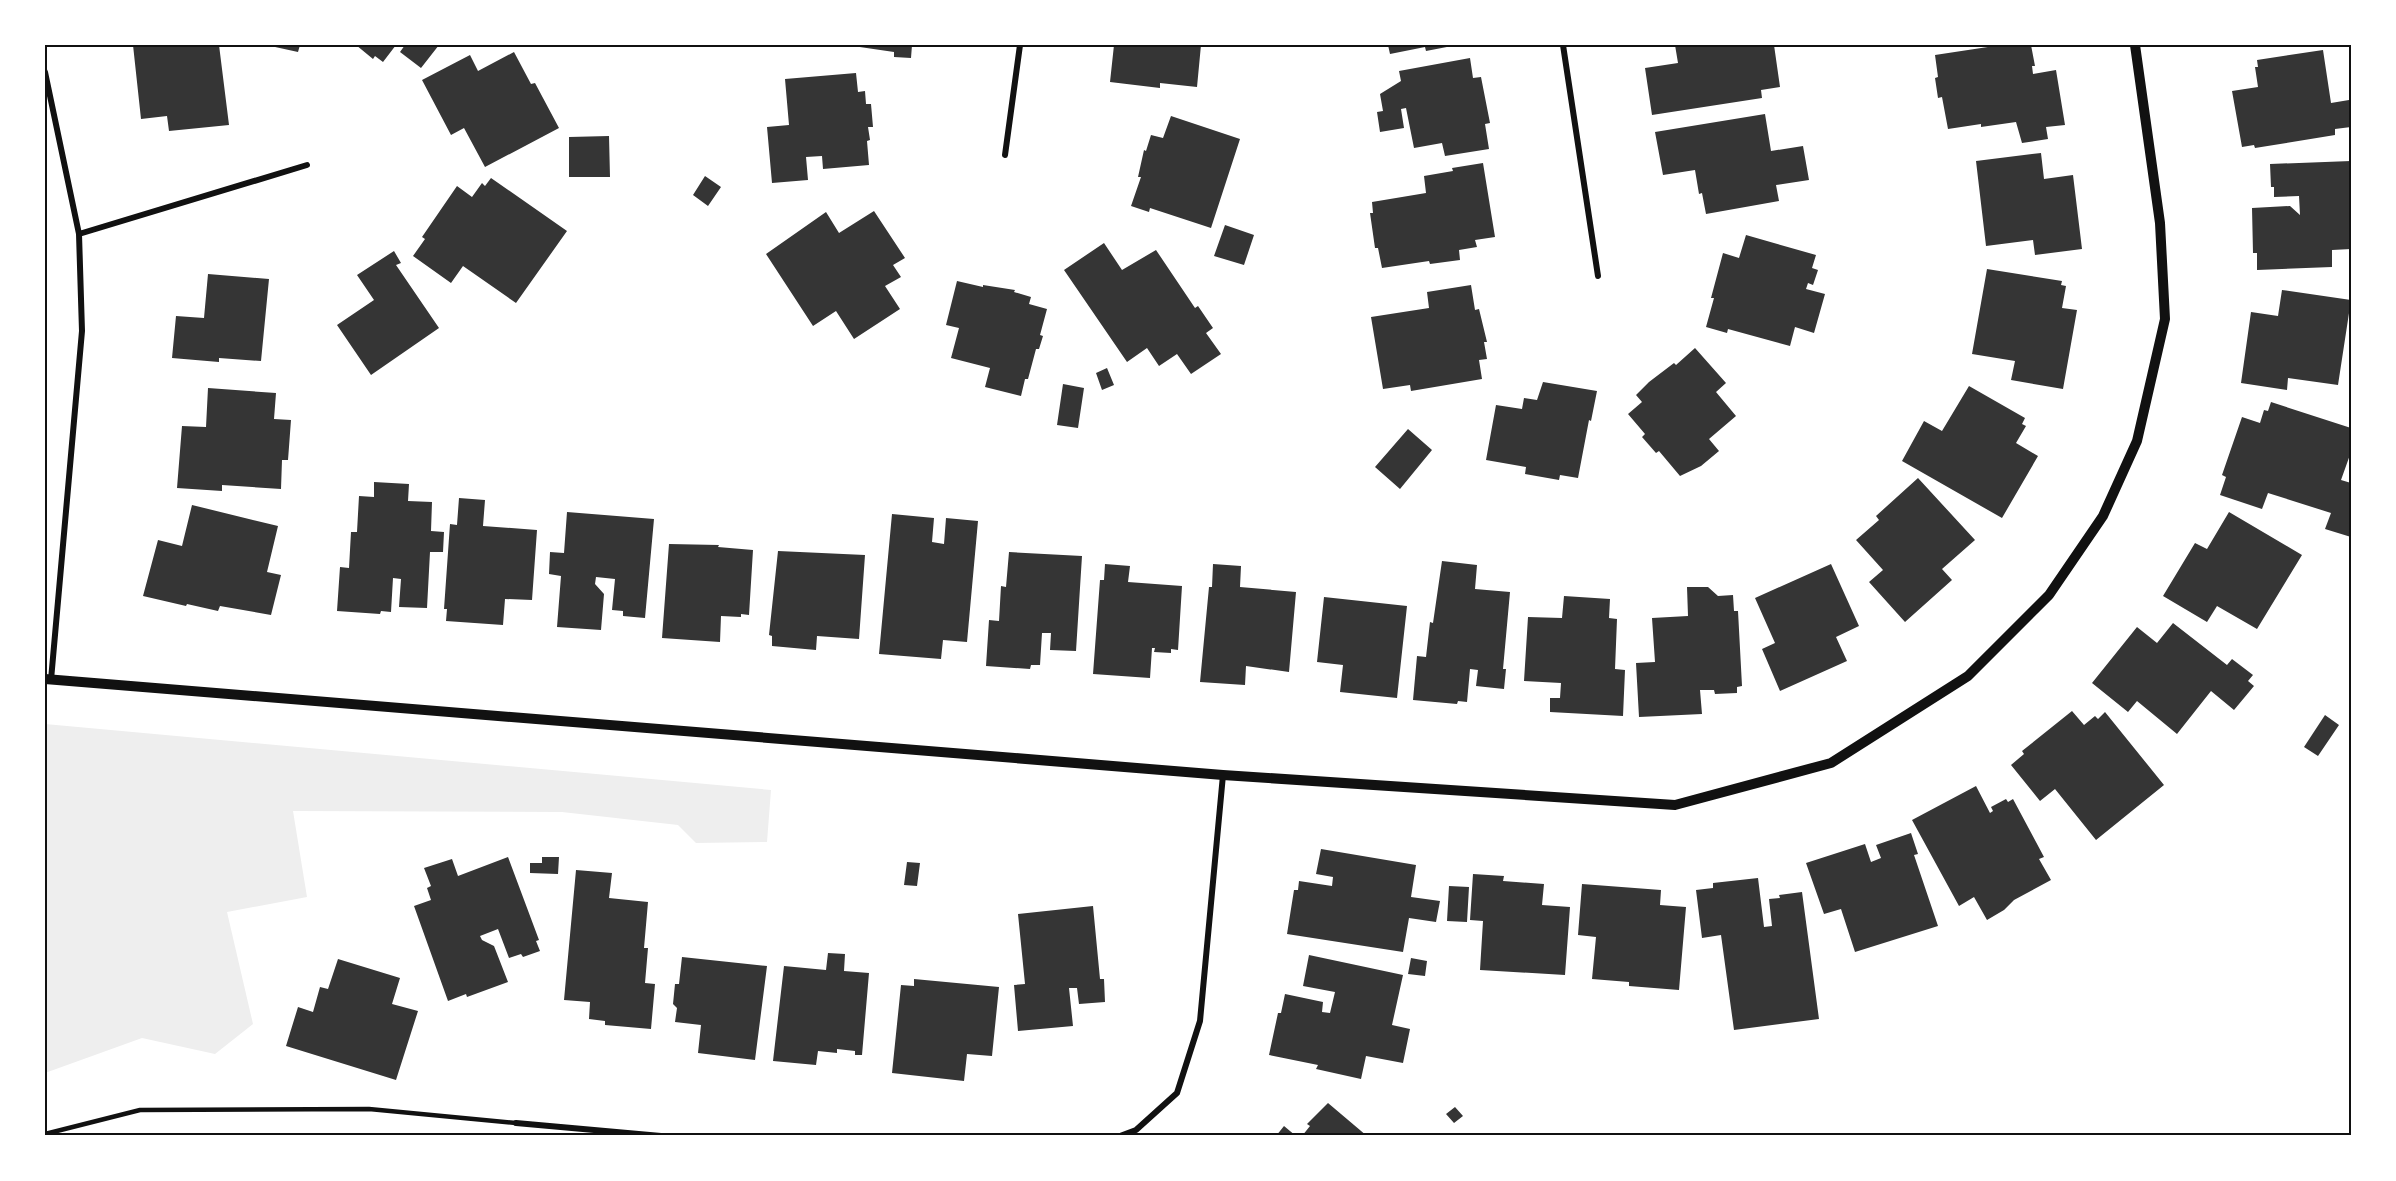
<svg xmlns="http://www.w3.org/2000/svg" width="2396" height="1181" viewBox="0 0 2396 1181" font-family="'Public Sans',sans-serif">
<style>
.green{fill:#eee}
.building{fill:#353535}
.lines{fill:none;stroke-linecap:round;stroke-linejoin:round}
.service{stroke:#111;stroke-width:4.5}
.minor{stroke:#111;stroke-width:6}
.tertiary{stroke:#111;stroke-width:10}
.neatline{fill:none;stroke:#111;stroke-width:2}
</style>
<rect width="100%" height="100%" fill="#fff"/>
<path class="green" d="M 45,724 L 771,790 L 767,842 L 696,843 L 678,825 L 562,812 L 293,811 L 307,897 L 227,912 L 253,1024 L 215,1054 L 142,1038 L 45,1073 Z"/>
<path class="building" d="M 133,45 L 219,45 L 229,125 L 169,131 L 167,116 L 141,119 Z
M 266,45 L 300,45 L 298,52 Z
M 356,45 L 396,45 L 383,62 L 375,56 L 373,59 Z
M 405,45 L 439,45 L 421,68 L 400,52 Z
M 846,45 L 912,45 L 911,58 L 894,57 L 894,52 Z
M 1114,45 L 1201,45 L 1197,87 L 1160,83 L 1160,88 L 1110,82 Z
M 1388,45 L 1451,45 L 1452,46 L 1426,51 L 1425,47 L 1390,54 Z
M 1675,45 L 1774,45 L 1780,87 L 1761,90 L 1762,98 L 1652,115 L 1645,68 L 1678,63 Z
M 2001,45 L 2031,45 L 2035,66 L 2032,66 L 2033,74 L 2056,70 L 2065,125 L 2046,127 L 2048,139 L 2022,143 L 2016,122 L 1981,127 L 1981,124 L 1948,129 L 1942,97 L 1938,98 L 1935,78 L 1938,77 L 1935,55 Z
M 2323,50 L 2331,103 L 2349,100 L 2351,127 L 2335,129 L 2335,135 L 2255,148 L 2254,145 L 2242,147 L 2232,91 L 2258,87 L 2255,67 L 2258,67 L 2257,60 Z
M 514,52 L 531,84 L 535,83 L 559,128 L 485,167 L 464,128 L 451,135 L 422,80 L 470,55 L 478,71 Z
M 1470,58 L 1473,78 L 1481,77 L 1490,123 L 1485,124 L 1489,149 L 1445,156 L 1442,143 L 1414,148 L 1406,108 L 1401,109 L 1404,128 L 1380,132 L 1377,112 L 1383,111 L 1380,94 L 1401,81 L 1399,71 Z
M 856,73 L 858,92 L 865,91 L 866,104 L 871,104 L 873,127 L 868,127 L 870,140 L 867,141 L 869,165 L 823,169 L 822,156 L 806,157 L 808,180 L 772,183 L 767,127 L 789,125 L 785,79 Z
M 1765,114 L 1771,151 L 1803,146 L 1809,180 L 1776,185 L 1779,201 L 1706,214 L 1702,193 L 1699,194 L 1695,170 L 1663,175 L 1655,132 Z
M 1171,116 L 1240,139 L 1211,228 L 1150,208 L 1149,212 L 1131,206 L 1141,177 L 1138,177 L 1144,150 L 1146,151 L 1151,135 L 1163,138 Z
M 609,136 L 610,177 L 569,177 L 569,137 Z
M 2041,153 L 2044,179 L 2073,175 L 2082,249 L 2035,255 L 2033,240 L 1986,246 L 1976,161 Z
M 2351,161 L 2351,249 L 2332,250 L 2332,267 L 2257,270 L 2257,253 L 2253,253 L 2252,208 L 2290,206 L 2300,215 L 2299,196 L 2274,197 L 2274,187 L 2271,187 L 2270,164 Z
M 1483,163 L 1495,237 L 1475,240 L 1477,247 L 1459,250 L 1460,260 L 1430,264 L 1429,261 L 1382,268 L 1378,248 L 1375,248 L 1370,213 L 1373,213 L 1372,202 L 1426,193 L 1424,176 L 1453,171 L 1452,168 Z
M 705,176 L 721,187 L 708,206 L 693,195 Z
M 491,178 L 567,231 L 516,303 L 463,266 L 451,283 L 413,256 L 425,239 L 422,237 L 457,186 L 472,197 L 482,183 L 485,186 Z
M 874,211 L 905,258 L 893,265 L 901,277 L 885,286 L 900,309 L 854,339 L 836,311 L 813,326 L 766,254 L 826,212 L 839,233 Z
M 1225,225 L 1254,235 L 1244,265 L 1214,256 Z
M 1746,235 L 1816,255 L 1812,268 L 1818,270 L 1813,285 L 1808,283 L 1806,289 L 1825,294 L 1814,333 L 1795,327 L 1790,346 L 1728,329 L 1727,333 L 1706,327 L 1714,298 L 1711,298 L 1723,253 L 1739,258 Z
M 1104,243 L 1122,270 L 1156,250 L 1195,308 L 1198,306 L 1213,328 L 1206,333 L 1221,354 L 1191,374 L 1177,354 L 1159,366 L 1147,348 L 1127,362 L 1064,270 Z
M 394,251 L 401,263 L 396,265 L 439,328 L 371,375 L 337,325 L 374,300 L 357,275 Z
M 1987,269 L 2062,281 L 2061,285 L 2066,286 L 2062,308 L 2077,310 L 2063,389 L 2011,380 L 2015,361 L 1972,354 Z
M 208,274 L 269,279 L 261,361 L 219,358 L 219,362 L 172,358 L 176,316 L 204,318 Z
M 957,281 L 983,287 L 983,285 L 1015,290 L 1014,292 L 1031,297 L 1029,304 L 1047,309 L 1040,335 L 1043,336 L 1039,349 L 1036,349 L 1028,379 L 1025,379 L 1021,396 L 985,387 L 990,368 L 951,358 L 959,328 L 946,325 Z
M 1471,285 L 1475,310 L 1479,309 L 1487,342 L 1484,342 L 1487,359 L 1479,360 L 1482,379 L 1411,391 L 1410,385 L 1383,389 L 1371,317 L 1429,308 L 1427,292 Z
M 2282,290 L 2351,300 L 2338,385 L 2288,378 L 2287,390 L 2241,383 L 2251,312 L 2278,316 Z
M 1695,348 L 1726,383 L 1716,392 L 1736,416 L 1709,439 L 1719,451 L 1701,466 L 1680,476 L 1659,451 L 1656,453 L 1642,437 L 1645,434 L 1628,414 L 1642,402 L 1636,395 L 1649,382 L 1674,363 L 1676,365 Z
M 1107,368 L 1114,385 L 1102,390 L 1096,373 Z
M 1543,382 L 1597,391 L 1591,421 L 1589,420 L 1578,478 L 1560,475 L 1559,480 L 1525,474 L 1526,467 L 1486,460 L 1496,405 L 1522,409 L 1524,398 L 1537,400 Z
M 1063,384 L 1084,388 L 1078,428 L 1057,425 Z
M 1969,386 L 2025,418 L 2022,424 L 2026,426 L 2016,443 L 2038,456 L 2002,518 L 1902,461 L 1924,421 L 1942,431 Z
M 208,388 L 276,393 L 274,419 L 291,420 L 288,460 L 282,460 L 281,489 L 222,485 L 222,491 L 177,488 L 182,426 L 206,427 Z
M 2271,402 L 2351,428 L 2351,452 L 2341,480 L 2351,483 L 2351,537 L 2325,529 L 2331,513 L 2268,493 L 2262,509 L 2220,495 L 2226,477 L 2222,475 L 2242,417 L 2260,423 L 2264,410 L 2268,411 Z
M 1408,429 L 1432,450 L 1400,489 L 1375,467 Z
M 1918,478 L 1975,540 L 1942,569 L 1952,580 L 1905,622 L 1869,582 L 1883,570 L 1856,540 L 1879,520 L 1876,516 Z
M 374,482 L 409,484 L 408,501 L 432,502 L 431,531 L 444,532 L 443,552 L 430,552 L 427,608 L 399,607 L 401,579 L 393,578 L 391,612 L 381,611 L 380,614 L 337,611 L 340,567 L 349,568 L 351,532 L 357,532 L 359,496 L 374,497 Z
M 459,498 L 485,500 L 483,526 L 537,530 L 532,600 L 505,599 L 503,625 L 446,621 L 447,609 L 444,609 L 450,524 L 457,525 Z
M 192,505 L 278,526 L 267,572 L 281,575 L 271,615 L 220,606 L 218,611 L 187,604 L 186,606 L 143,596 L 158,540 L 182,546 Z
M 567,512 L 654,519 L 645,618 L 623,616 L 623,611 L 612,610 L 615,579 L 596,577 L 595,584 L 604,594 L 601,630 L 557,627 L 561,576 L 549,574 L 550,552 L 564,553 Z
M 2229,512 L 2302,555 L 2257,629 L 2217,606 L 2207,622 L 2163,596 L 2195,543 L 2207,549 Z
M 892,514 L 934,518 L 932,542 L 944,544 L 946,518 L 978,521 L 967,642 L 943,640 L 941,659 L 879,654 Z
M 669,544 L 719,545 L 718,547 L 753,550 L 749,615 L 741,614 L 741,617 L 721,616 L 720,642 L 662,638 Z
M 778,551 L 865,555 L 859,639 L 817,636 L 816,650 L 772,646 L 772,636 L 769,635 Z
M 1009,552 L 1082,556 L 1076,651 L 1050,650 L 1051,633 L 1042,633 L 1040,665 L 1031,665 L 1030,669 L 986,666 L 989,620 L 999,621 L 1001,586 L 1006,587 Z
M 1442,561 L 1477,565 L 1475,589 L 1510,592 L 1503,669 L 1506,669 L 1504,689 L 1476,686 L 1478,670 L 1470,669 L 1467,702 L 1458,701 L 1457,704 L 1413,700 L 1417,656 L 1426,657 L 1430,622 L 1433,623 Z
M 1105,564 L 1130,566 L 1128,582 L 1182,586 L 1178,650 L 1171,649 L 1171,653 L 1154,652 L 1155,648 L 1152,648 L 1150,678 L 1093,674 L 1100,580 L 1104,580 Z
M 1213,564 L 1241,566 L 1240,587 L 1296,592 L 1289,672 L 1246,666 L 1245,685 L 1200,682 L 1209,587 L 1212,587 Z
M 1831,564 L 1859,626 L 1836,637 L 1847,661 L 1780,691 L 1762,649 L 1775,643 L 1755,598 Z
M 1687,587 L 1708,587 L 1718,596 L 1733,595 L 1734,611 L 1738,611 L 1742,686 L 1737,687 L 1737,693 L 1715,694 L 1714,690 L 1700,690 L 1702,714 L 1639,717 L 1636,663 L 1655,662 L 1652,618 L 1688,616 Z
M 1564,596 L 1610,599 L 1609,618 L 1617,619 L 1615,669 L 1625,670 L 1623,716 L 1550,712 L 1550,698 L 1560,698 L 1561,683 L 1524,681 L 1528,617 L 1562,618 Z
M 1324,597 L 1407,606 L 1397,698 L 1340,692 L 1343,665 L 1317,662 Z
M 2173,623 L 2227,665 L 2232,659 L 2253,675 L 2248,681 L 2254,686 L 2234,710 L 2211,691 L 2177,734 L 2137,701 L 2128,712 L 2092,683 L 2137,627 L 2157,643 Z
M 2072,711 L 2084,725 L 2095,716 L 2098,719 L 2105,712 L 2164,785 L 2096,840 L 2055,789 L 2040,801 L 2011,765 L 2024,754 L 2022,751 Z
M 2325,715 L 2339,725 L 2318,756 L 2304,747 Z
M 1976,786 L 1990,813 L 1993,811 L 1991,807 L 2006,799 L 2008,802 L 2013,799 L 2044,857 L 2039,859 L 2051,880 L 2014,900 L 2004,910 L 1987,920 L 1974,897 L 1959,906 L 1912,820 Z
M 1911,833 L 1918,854 L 1914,855 L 1938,926 L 1855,952 L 1841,909 L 1824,914 L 1806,863 L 1865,844 L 1871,862 L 1881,858 L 1876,845 Z
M 1321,849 L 1416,865 L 1411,897 L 1440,901 L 1436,922 L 1409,918 L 1403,952 L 1287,934 L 1294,890 L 1298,890 L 1299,881 L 1332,886 L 1333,877 L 1316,874 Z
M 508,857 L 539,940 L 536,941 L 540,951 L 523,957 L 521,954 L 509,958 L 498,929 L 480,936 L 482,940 L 494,946 L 508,982 L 467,997 L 466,994 L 448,1001 L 414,906 L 431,900 L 427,888 L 431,886 L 424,868 L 452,859 L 458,876 Z
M 542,857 L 559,857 L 558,874 L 530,873 L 530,863 L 542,863 Z
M 907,862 L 920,863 L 917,886 L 904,885 Z
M 576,870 L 612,873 L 609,898 L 648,902 L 644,948 L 648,948 L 645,983 L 655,984 L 651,1029 L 605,1025 L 605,1021 L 589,1019 L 590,1002 L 564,1000 Z
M 1473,874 L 1504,876 L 1503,881 L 1544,884 L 1542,905 L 1570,907 L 1565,975 L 1480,970 L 1483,921 L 1470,920 Z
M 1758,878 L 1764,927 L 1772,926 L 1769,899 L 1780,898 L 1779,895 L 1802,892 L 1819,1019 L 1734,1030 L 1721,935 L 1702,938 L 1696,890 L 1713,888 L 1713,883 Z
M 1582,884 L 1661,890 L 1660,905 L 1686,907 L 1679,990 L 1629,986 L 1629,982 L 1592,979 L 1596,937 L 1578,935 Z
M 1449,886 L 1469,887 L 1467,922 L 1447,921 Z
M 1093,906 L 1100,979 L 1104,979 L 1105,1002 L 1079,1004 L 1077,988 L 1069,988 L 1073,1026 L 1018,1031 L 1014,985 L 1025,984 L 1018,914 Z
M 828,953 L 845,954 L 844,971 L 869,973 L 862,1055 L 855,1055 L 855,1051 L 837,1049 L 837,1053 L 818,1051 L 816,1065 L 773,1061 L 784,966 L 826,970 Z
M 1309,955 L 1403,975 L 1392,1025 L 1410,1029 L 1403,1063 L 1366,1056 L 1361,1079 L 1316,1069 L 1318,1065 L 1269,1055 L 1278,1013 L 1281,1013 L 1285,994 L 1323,1002 L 1322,1012 L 1330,1013 L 1335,992 L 1303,986 Z
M 682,957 L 767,966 L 755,1060 L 698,1053 L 701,1025 L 675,1022 L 677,1008 L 673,1004 L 675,984 L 679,984 Z
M 1411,958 L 1427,961 L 1425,976 L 1408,974 Z
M 338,959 L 400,978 L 392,1004 L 418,1011 L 396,1080 L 286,1046 L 298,1007 L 313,1012 L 320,987 L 328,989 Z
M 914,979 L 999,987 L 992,1056 L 967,1054 L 964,1081 L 892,1073 L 901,985 L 914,986 Z
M 1328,1103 L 1367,1136 L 1302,1136 L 1310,1126 L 1307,1124 Z
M 1455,1107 L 1463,1116 L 1454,1123 L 1446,1114 Z
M 1284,1126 L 1296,1136 L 1276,1136 Z"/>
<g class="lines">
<path class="service" d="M 45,1134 L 140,1110 L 369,1109 L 516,1123"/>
<path class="minor" d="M 1563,45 L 1598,276
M 45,72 L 79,234 L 82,331 L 51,680
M 1005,155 L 1020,45
M 79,234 L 307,165
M 516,1123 L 661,1136
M 1120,1136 L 1136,1130 L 1177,1093 L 1200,1021 L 1223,775"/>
<path class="tertiary" d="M 45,679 L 1223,775 L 1675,805 L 1831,763 L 1968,676 L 2049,595 L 2103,516 L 2137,441 L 2165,319 L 2160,223 L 2135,45"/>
</g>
<rect width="2396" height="1181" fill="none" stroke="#ffffff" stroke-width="93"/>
<rect x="46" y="46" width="2304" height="1088" class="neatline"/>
</svg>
